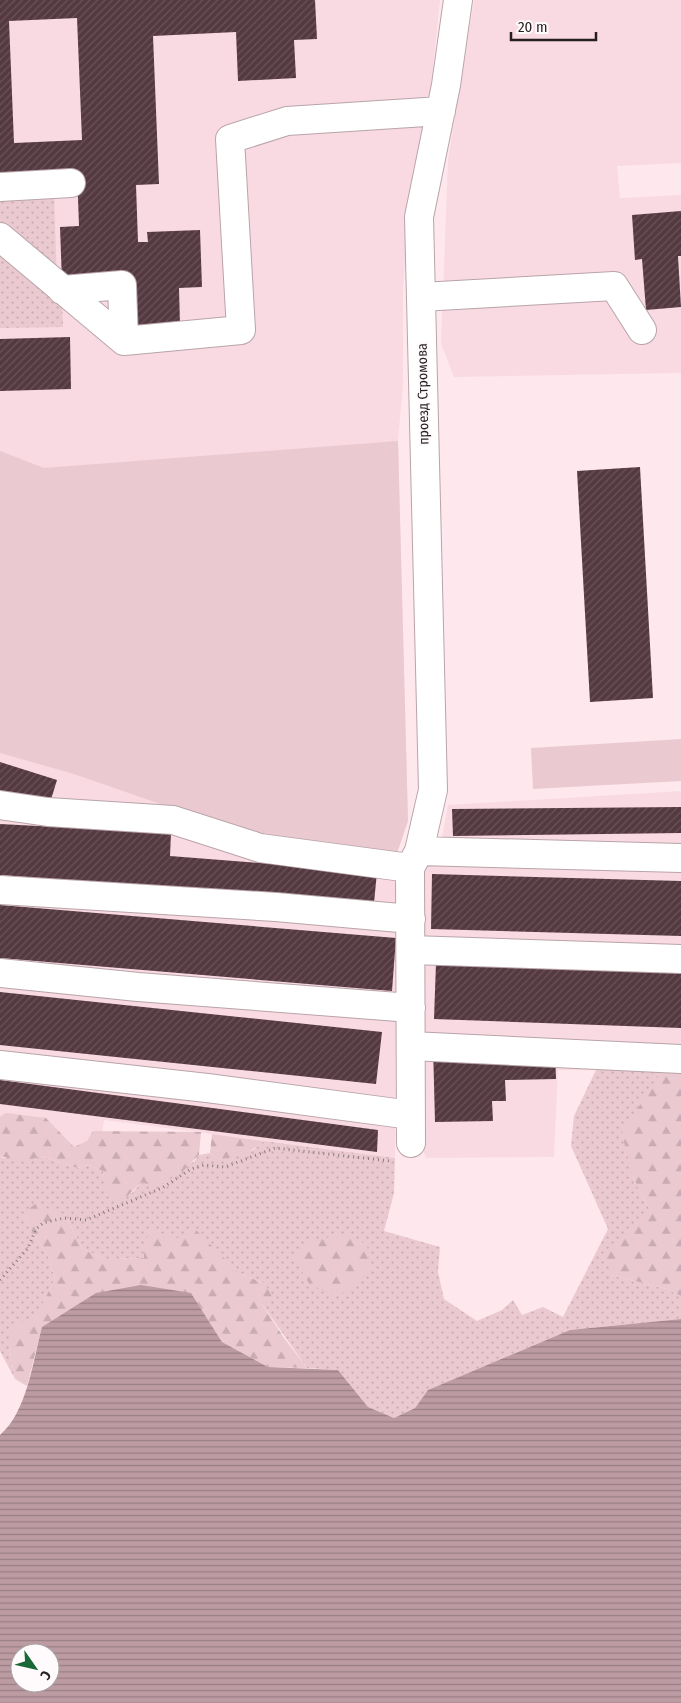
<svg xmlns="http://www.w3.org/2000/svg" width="681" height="1703" viewBox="0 0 681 1703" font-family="'Fira Sans Condensed',sans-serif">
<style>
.built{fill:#f9dae2}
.grass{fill:url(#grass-dots)}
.forest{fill:url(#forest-firs)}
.park{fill:#ebc9d1}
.water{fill:url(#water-rules);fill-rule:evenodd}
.building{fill:url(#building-hatch);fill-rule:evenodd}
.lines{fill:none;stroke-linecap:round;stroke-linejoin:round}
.minor-casing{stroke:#b8a4a9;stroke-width:30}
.path{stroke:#897a7e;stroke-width:3;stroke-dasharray:1 4;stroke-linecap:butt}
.minor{stroke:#fff;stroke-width:28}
.labels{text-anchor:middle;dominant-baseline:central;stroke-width:5;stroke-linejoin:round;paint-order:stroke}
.street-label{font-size:14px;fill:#261e20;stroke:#fffbfc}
</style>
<defs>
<pattern id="grass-dots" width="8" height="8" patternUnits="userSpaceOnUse" patternTransform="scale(1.25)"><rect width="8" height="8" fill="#ebc9d1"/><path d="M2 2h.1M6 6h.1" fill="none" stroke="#c9acb3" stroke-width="1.8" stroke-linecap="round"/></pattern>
<pattern id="forest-firs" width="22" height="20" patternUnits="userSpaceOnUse" patternTransform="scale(1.25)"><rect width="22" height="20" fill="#ebc9d1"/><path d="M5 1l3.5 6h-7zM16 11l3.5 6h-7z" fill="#c9acb3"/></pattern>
<pattern id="water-rules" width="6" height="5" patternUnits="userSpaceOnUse" patternTransform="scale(1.25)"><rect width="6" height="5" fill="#bc9ba3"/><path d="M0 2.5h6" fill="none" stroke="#997e84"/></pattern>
<pattern id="building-hatch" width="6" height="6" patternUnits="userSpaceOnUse" patternTransform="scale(1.25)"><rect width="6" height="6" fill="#553941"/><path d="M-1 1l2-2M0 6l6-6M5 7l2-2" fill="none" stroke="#6a535a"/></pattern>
</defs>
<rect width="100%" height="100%" fill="#fee8ed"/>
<path class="built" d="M 0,0 L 440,0 L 431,87 L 412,177 L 403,288 L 403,385 L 398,441 L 408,821 L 397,853 L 395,1158 L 104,1120 L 99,1154 L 0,1145 Z
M 474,0 L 681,0 L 681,163 L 617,166 L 620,198 L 681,195 L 681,373 L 454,377 L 441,344 L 448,160 Z
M 681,791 L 681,1070 L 558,1070 L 554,1157 L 426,1158 L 414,1126 L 421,872 L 442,838 L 448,805 Z"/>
<path class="grass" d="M 54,193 L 57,284 L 0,235 L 0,196 Z
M 0,248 L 62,301 L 63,327 L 0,328 Z
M 596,1070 L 662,1070 L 632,1175 L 651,1212 L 611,1275 L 667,1289 L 681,1296 L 681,1319 L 570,1330 L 428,1390 L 415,1408 L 394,1418 L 368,1407 L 338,1370 L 307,1368 L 262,1304 L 264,1283 L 240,1274 L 221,1256 L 175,1239 L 144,1243 L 144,1258 L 105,1259 L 82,1248 L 65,1215 L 21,1215 L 48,1256 L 55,1279 L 34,1321 L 9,1347 L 15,1379 L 0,1351 L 0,1156 L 4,1158 L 41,1156 L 77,1168 L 88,1165 L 103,1171 L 106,1192 L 132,1193 L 142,1182 L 194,1162 L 199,1155 L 210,1153 L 218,1159 L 253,1150 L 264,1141 L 395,1158 L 394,1193 L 384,1231 L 440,1247 L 438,1272 L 444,1299 L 477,1321 L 502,1310 L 513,1300 L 522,1315 L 543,1307 L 563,1317 L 608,1229 L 571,1146 L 574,1116 Z"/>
<path class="forest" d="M 662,1070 L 681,1070 L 681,1296 L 667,1289 L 611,1275 L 605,1252 L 651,1212 L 632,1175 L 622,1133 Z
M 6,1113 L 46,1118 L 74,1147 L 87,1141 L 93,1131 L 201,1132 L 199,1155 L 183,1171 L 155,1188 L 142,1182 L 120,1203 L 105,1192 L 103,1171 L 88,1165 L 77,1168 L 41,1156 L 24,1162 L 0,1156 L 0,1117 Z
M 212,1134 L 264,1141 C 250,1153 236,1158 218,1159 L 210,1153 Z
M 35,1204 L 65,1215 L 82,1248 L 105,1259 L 144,1258 L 144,1243 L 152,1229 L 175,1239 L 196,1230 L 240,1274 L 264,1283 L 273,1297 L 262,1304 L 284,1338 L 307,1368 L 268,1367 L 222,1342 L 191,1293 L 42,1327 L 27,1386 L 15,1379 L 9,1347 L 13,1323 L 34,1320 L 55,1279 L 48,1256 L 21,1215 Z
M 344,1235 L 367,1244 L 370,1272 L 339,1296 L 310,1285 L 293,1257 L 312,1240 Z"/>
<path class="park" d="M 398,441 L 408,821 L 397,853 L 264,840 L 74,774 L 0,753 L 0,451 L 44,468 Z
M 681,739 L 681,781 L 533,789 L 531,748 Z"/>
<path class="water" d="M 141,1285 L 191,1293 L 222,1342 L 268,1367 L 338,1370 L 368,1407 L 394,1418 L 415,1408 L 428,1390 L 570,1330 L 681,1319 L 681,1703 L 0,1703 L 0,1435 C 27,1412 33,1361 42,1327 L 96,1293 ZM 20,1653 L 50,1653 L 50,1683 L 20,1683 Z"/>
<path class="building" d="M 0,0 L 315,0 L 317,39 L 294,40 L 296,78 L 238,81 L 236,32 L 153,36 L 159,184 L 136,185 L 138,242 L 148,242 L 147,232 L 200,230 L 202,287 L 179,288 L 180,325 L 128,327 L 118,280 L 62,282 L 60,227 L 79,226 L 77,171 L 0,174 ZM 77,18 L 82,140 L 14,143 L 9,21 Z
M 681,211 L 681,256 L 678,256 L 681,307 L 646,310 L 642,259 L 635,260 L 632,215 Z
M 70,337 L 71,389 L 0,391 L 0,339 Z
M 640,467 L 653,698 L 590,702 L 577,471 Z
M 0,762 L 57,780 L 49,806 L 0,790 Z
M 681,807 L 681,833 L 453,836 L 452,809 Z
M 0,824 L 171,833 L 170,856 L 377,872 L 374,903 L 0,875 Z
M 432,874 L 681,881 L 681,936 L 431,929 Z
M 0,905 L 396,938 L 392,991 L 0,958 Z
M 436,963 L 681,972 L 681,1028 L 434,1019 Z
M 0,992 L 382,1032 L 376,1084 L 0,1045 Z
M 433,1046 L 555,1049 L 556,1079 L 505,1080 L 506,1101 L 492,1101 L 493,1121 L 435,1122 Z
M 0,1080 L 378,1130 L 377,1152 L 0,1104 Z"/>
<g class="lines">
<defs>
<path id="minor" d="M 0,187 L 71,183
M 0,237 L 124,341 L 122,285 L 62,290
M 421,297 L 614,286 L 642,330
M 124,341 L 241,330 L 230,139 L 287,121 L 441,111
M 0,805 L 48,812 L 173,820 L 260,848 L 410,868
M 419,851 L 681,858
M 0,890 L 276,907 L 411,919
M 411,950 L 681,959
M 0,973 L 138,987 L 411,1008
M 411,1046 L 681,1059
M 0,1065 L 207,1088 L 411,1115
M 411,1143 L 410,868 L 419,851 L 433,790 L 419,217 L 446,85 L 458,0"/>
</defs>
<use href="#minor" class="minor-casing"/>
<path class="path" d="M 0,1280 L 28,1248 L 36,1229 L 43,1223 L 64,1218 L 86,1220 L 162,1188 L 191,1169 L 204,1165 L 225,1167 L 275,1148 L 390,1161"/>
<use href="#minor" class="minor"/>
</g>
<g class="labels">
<g class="street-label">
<text transform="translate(423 394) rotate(-91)">проезд Стромова</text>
</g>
</g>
<g transform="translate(35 1668) rotate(124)"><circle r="24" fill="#fffbfc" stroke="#a8a3a4"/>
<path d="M0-4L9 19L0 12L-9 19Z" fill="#1a6837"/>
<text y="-8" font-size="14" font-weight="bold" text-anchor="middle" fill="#261e20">С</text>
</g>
<path d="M511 32v8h85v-8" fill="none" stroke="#261e20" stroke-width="2.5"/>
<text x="518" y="32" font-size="15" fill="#261e20" stroke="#fffbfc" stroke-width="4" paint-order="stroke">20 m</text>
</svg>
